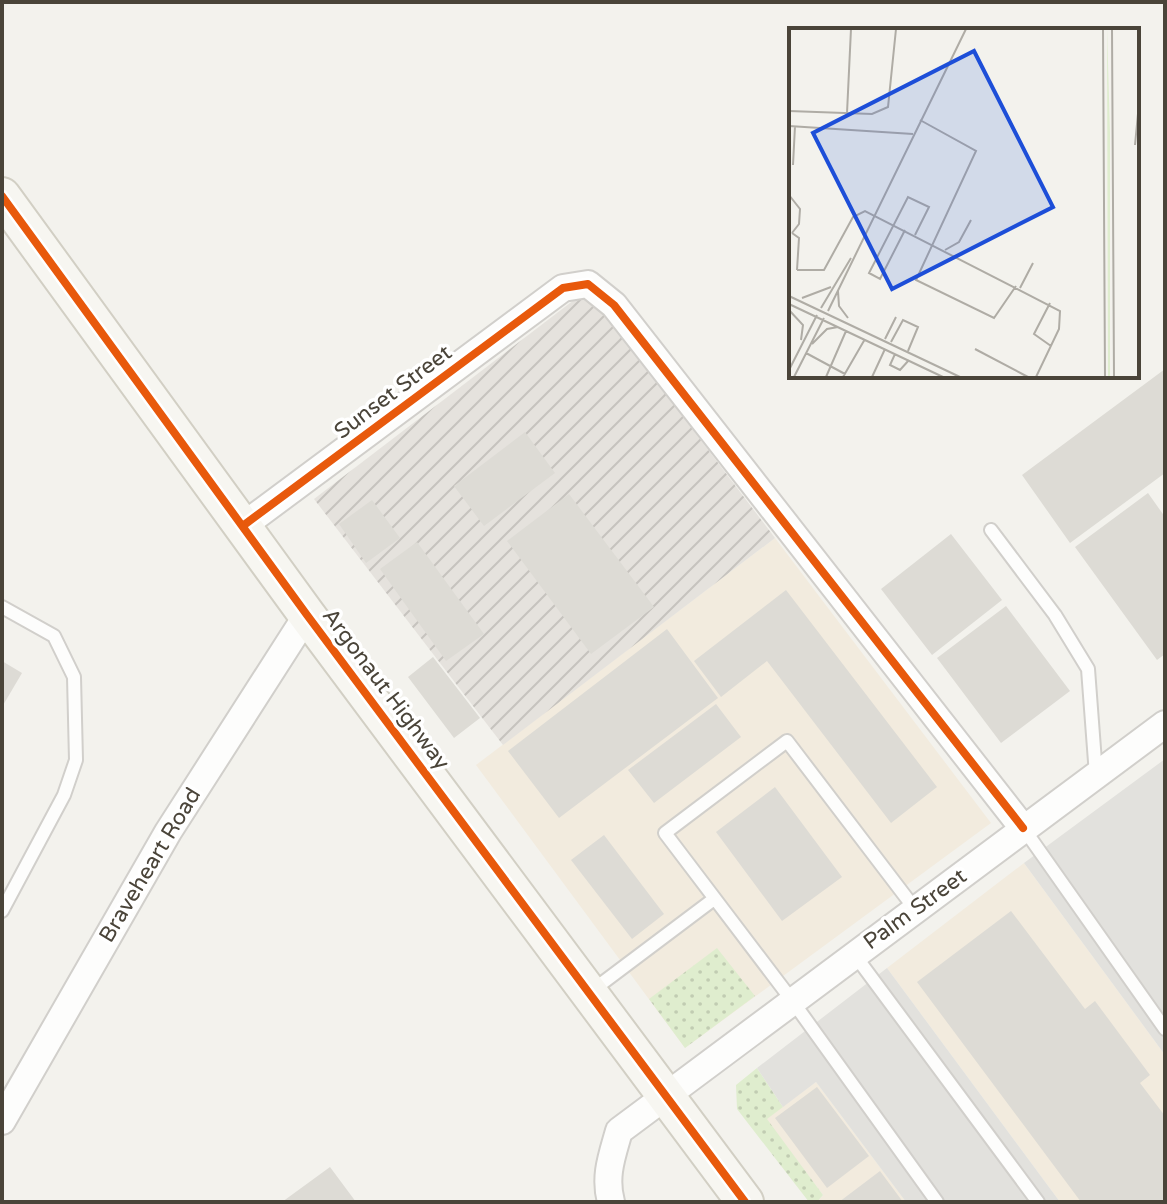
<svg xmlns="http://www.w3.org/2000/svg" width="1167" height="1204" viewBox="0 0 1167 1204" font-family="'Varela Round',sans-serif">
<style>
.commercial{fill:#f2ebde}
.industrial{fill:url(#industrial-furrows)}
.grass{fill:url(#grass-dots)}
.parking{fill:#e2e1dd}
.building{fill:#dddbd5}
.lines{fill:none;stroke-linecap:round;stroke-linejoin:round}
.lane-casing{stroke:#d1cfcb;stroke-width:16}
.street-casing{stroke:#d1cfcb;stroke-width:30}
.secondary-casing{stroke:#d2cfc4;stroke-width:40}
.lane{stroke:#fdfdfc;stroke-width:12}
.street{stroke:#fdfdfc;stroke-width:26}
.secondary{stroke:#f7f6f1;stroke-width:36}
.cycleway-casing{stroke:#fff;stroke-width:13}
.cycleway{stroke:#e8590c;stroke-width:8}
.labels{text-anchor:middle;dominant-baseline:central;stroke-width:7;stroke-linejoin:round;paint-order:stroke}
.street-label{font-size:22px;fill:#4a4439;stroke:#fff}
.inset-road{fill:none;stroke:#afaca5;stroke-width:2}
.view{fill:#1d4ed8;fill-opacity:0.15;stroke:#1d4ed8;stroke-width:4}
.inset-edge{fill:none;stroke:#4a4439;stroke-width:4}
</style>
<defs>
<pattern id="industrial-furrows" width="10" height="10" patternUnits="userSpaceOnUse" patternTransform="scale(2)"><rect width="10" height="10" fill="#e5e2dd"/><path d="M-1 1l2-2M0 10L10 0M9 11l2-2" fill="none" stroke="#c6c3be"/></pattern>
<pattern id="grass-dots" width="8" height="8" patternUnits="userSpaceOnUse" patternTransform="scale(2)"><rect width="8" height="8" fill="#dfedce"/><path d="M2 2h.1M6 6h.1" fill="none" stroke="#c1ccb2" stroke-width="1.8" stroke-linecap="round"/></pattern>
</defs>
<rect width="100%" height="100%" fill="#f3f2ed"/>
<path class="commercial" d="M 775,538 L 991,823 L 685,1048 L 476,765 Z
M 1024,863 L 1165,1055 L 1165,1202 L 1060,1202 L 887,968 Z
M 816,1082 L 906,1202 L 817,1202 L 823,1195 L 766,1119 Z"/>
<path class="industrial" d="M 587,290 L 775,538 L 503,745 L 314,499 Z"/>
<path class="grass" d="M 717,948 L 755,996 L 685,1048 L 649,999 Z
M 757,1068 L 783,1107 L 767,1119 L 823,1195 L 817,1202 L 809,1202 L 737,1109 L 736,1085 Z"/>
<path class="parking" d="M 1165,759 L 1165,1055 L 1024,863 Z
M 887,968 L 1060,1202 L 906,1202 L 816,1082 L 783,1107 L 757,1068 Z"/>
<path class="building" d="M 1165,369 L 1165,473 L 1070,543 L 1022,475 Z
M 525,432 L 555,473 L 484,526 L 454,486 Z
M 1148,493 L 1165,517 L 1165,654 L 1157,660 L 1075,547 Z
M 569,494 L 654,607 L 591,654 L 507,541 Z
M 372,500 L 400,538 L 366,563 L 339,524 Z
M 951,534 L 1002,600 L 932,655 L 881,589 Z
M 417,542 L 484,634 L 446,661 L 380,569 Z
M 786,590 L 937,787 L 891,823 L 767,661 L 721,697 L 694,661 Z
M 1006,606 L 1070,691 L 1001,743 L 937,658 Z
M 667,629 L 718,698 L 559,818 L 508,751 Z
M 433,657 L 480,718 L 454,738 L 408,677 Z
M 2,661 L 22,673 L 2,707 Z
M 716,704 L 741,737 L 654,803 L 628,770 Z
M 775,787 L 842,877 L 782,921 L 716,832 Z
M 604,835 L 664,914 L 632,939 L 571,860 Z
M 1011,911 L 1085,1009 L 1095,1001 L 1150,1075 L 1140,1083 L 1165,1116 L 1165,1202 L 1081,1202 L 917,982 Z
M 817,1087 L 869,1156 L 827,1188 L 775,1118 Z
M 330,1167 L 356,1202 L 282,1202 Z
M 880,1171 L 903,1202 L 839,1202 Z"/>
<g class="lines">
<defs>
<path id="lane" d="M 991,530 L 1055,615 L 1088,669 L 1096,775
M 2,607 L 54,636 L 74,677 L 76,760 L 64,795 L 2,911
M 1024,829 L 1165,1029
M 915,909 L 787,741 L 665,833 L 791,999 L 937,1202
M 854,954 L 1038,1202
M 593,990 L 714,899"/>
<path id="street" d="M 244,525 L 563,288 L 588,284 L 614,305 L 1023,828
M 2,1121 L 168,832 L 307,615
M 611,1202 C 604,1176 612,1156 619,1131 L 1165,724"/>
<path id="secondary" d="M 2,196 L 307,615 L 745,1202"/>
</defs>
<use href="#lane" class="lane-casing"/>
<use href="#street" class="street-casing"/>
<use href="#secondary" class="secondary-casing"/>
<use href="#lane" class="lane"/>
<use href="#street" class="street"/>
<use href="#secondary" class="secondary"/>
<defs>
<path id="cycleway" d="M 2,196 L 307,615 L 745,1202
M 244,525 L 563,288 L 588,284 L 614,305 L 1023,828"/>
</defs>
<use href="#cycleway" class="cycleway-casing"/>
<use href="#cycleway" class="cycleway"/>
</g>
<g class="labels">
<g class="street-label">
<text transform="translate(393 392) rotate(-37)">Sunset Street</text>
<text transform="translate(386 689) rotate(53)">Argonaut Highway</text>
<text transform="translate(150 865) rotate(-59)">Braveheart Road</text>
<text transform="translate(915 909) rotate(-36)">Palm Street</text>
</g>
</g>
<g transform="translate(789 28)">
<rect width="350" height="350" fill="#f3f2ed"/>
<path d="M 318,1 L 321,105 L 321,349 L 319,349 Z" fill="#dfedce"/>
<path class="inset-road" d="M 314,1 L 316,349M 323,1 L 325,349M 0,83 L 83,86 L 99,79 L 107,1M 58,85 L 62,1M 131,92 L 187,123 L 127,252 L 205,290 L 227,258M 0,98 L 124,106M 346,117 L 350,75M 4,137 L 6,98M 0,167 L 11,181 L 10,196 L 3,205M 116,202 L 91,251 L 80,245 L 119,169 L 140,179 L 126,207M 3,205 L 10,210 L 8,242M 156,222 L 170,214 L 182,192M 8,242 L 35,242 L 64,189 L 76,183 L 271,283 L 270,301 L 247,349M 231,260 L 244,235M 49,263 L 50,278 L 59,290M 0,268 L 171,349M 13,270 L 42,259M 261,275 L 245,306 L 262,318M 0,276 L 154,349M 32,280 L 62,230M 0,282 L 14,297 L 12,312M 39,283 L 177,1M 96,311 L 107,289M 102,314 L 114,292 L 129,299 L 119,323M 23,316 L 38,301 L 49,299M 186,321 L 239,349M 17,325 L 56,346M 106,326 L 101,337 L 111,342 L 120,332M 0,342 L 28,287M 5,349 L 35,290M 37,349 L 57,303M 54,349 L 76,311M 83,349 L 96,321"/>
<path class="view" d="M 185,23 L 264,179 L 103,261 L 24,105 Z"/>
<rect width="350" height="350" class="inset-edge"/>
</g>
<rect width="1167" height="1204" fill="none" stroke="#4a4439" stroke-width="8"/>
</svg>
